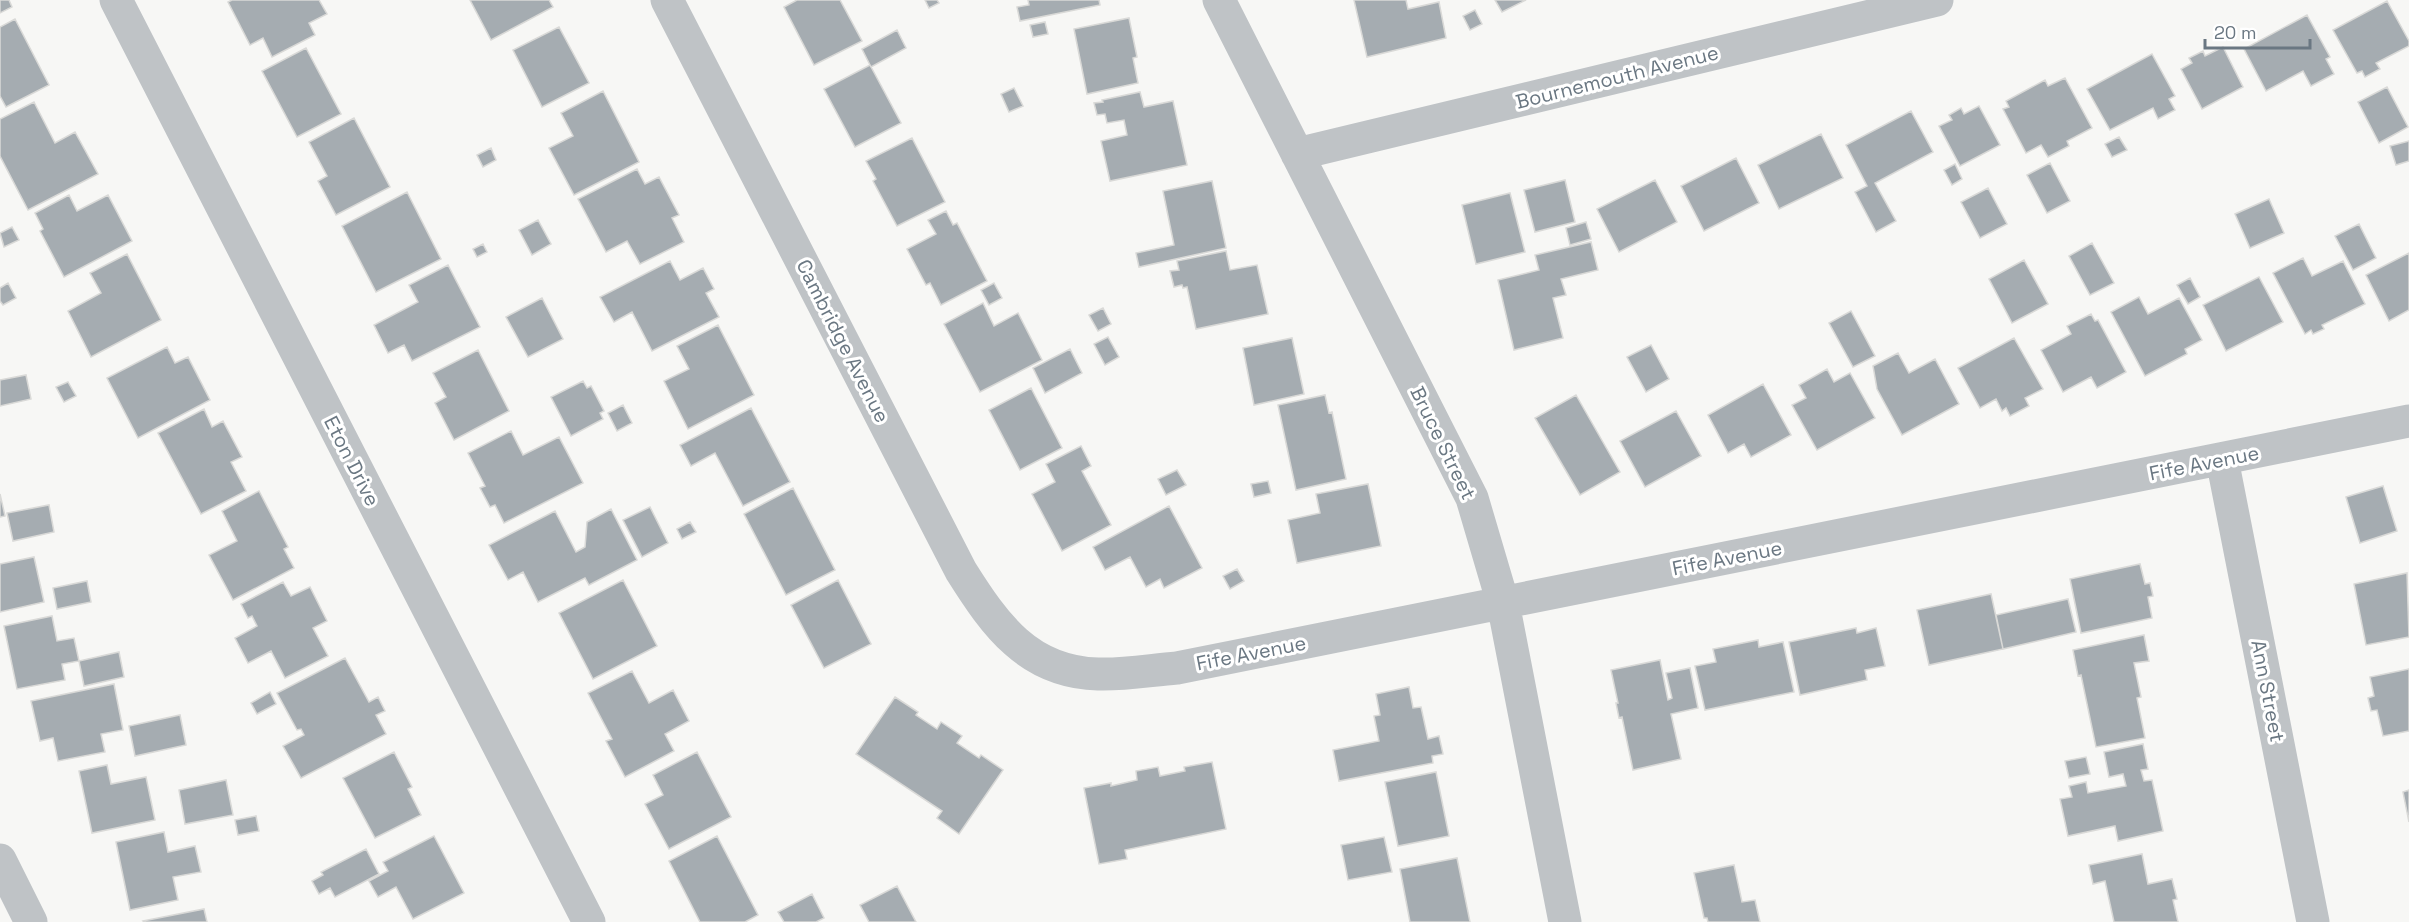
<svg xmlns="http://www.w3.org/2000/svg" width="2409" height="922" viewBox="0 0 2409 922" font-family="'Space Grotesk',sans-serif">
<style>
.building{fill:#a5acb1;stroke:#d9d9d7;stroke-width:1.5}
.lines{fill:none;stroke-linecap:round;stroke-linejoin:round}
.street{stroke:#bfc3c6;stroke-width:33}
.labels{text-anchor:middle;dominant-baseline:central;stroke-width:6;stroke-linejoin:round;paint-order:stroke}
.street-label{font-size:20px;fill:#6a7782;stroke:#fff}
</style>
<rect width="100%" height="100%" fill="#f7f7f5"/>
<path class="building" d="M 0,0 L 9,0 L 12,7 L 0,13 Z
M 232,0 L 319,0 L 327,14 L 309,23 L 315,35 L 272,57 L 263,38 L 250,45 L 228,2 Z
M 470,0 L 549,0 L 553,7 L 491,40 Z
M 797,0 L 840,0 L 862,41 L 814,65 L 784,7 Z
M 925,0 L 937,0 L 939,3 L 929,8 Z
M 1028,0 L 1099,0 L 1100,5 L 1020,21 L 1017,7 L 1029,5 Z
M 1354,0 L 1406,0 L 1408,9 L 1439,2 L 1446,38 L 1367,57 Z
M 1495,0 L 1526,0 L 1502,12 Z
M 2387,1 L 2409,41 L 2409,46 L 2376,63 L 2380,69 L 2365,77 L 2362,71 L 2357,73 L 2333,30 Z
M 1475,10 L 1482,24 L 1470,30 L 1463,16 Z
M 2307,15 L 2330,57 L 2326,59 L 2334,74 L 2311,86 L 2303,71 L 2266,91 L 2244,49 Z
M 1129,18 L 1137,57 L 1133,58 L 1138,83 L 1087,94 L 1074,29 Z
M 15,19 L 49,85 L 6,107 L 0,96 L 0,27 Z
M 1045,22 L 1048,34 L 1033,37 L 1030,25 Z
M 559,27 L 589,83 L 542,107 L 513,50 Z
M 897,30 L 906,48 L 871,67 L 862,49 Z
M 2223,47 L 2243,87 L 2202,109 L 2181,69 L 2192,63 L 2189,58 L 2203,51 L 2205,56 Z
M 306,48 L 341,114 L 297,137 L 262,71 Z
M 2152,54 L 2175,96 L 2169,99 L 2175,110 L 2158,119 L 2153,108 L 2110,130 L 2087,89 Z
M 870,65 L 901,123 L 855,147 L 824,89 Z
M 2065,78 L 2092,128 L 2067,141 L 2069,146 L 2048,157 L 2041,145 L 2026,153 L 2003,109 L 2009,107 L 2006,101 L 2045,80 L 2048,86 Z
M 2387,87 L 2408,127 L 2379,143 L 2358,102 Z
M 1014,88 L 1023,106 L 1009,112 L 1001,94 Z
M 603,91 L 639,162 L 574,195 L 549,148 L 573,136 L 561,113 Z
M 1140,92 L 1144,107 L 1173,101 L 1187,165 L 1110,181 L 1101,141 L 1127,135 L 1124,120 L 1107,123 L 1105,114 L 1097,115 L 1094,103 L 1103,102 L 1102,100 Z
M 34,102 L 55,143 L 75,132 L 98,174 L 28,210 L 0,156 L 0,119 Z
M 1979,106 L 2000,145 L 1960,166 L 1939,126 L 1952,120 L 1949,115 L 1961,108 L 1964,114 Z
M 1911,111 L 1933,152 L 1875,183 L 1896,221 L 1876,232 L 1855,192 L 1867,186 L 1846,145 Z
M 354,118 L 390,187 L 336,215 L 318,181 L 327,176 L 309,142 Z
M 1821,134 L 1843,178 L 1779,209 L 1758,165 Z
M 2119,137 L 2127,150 L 2112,157 L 2105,144 Z
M 912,138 L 945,202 L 897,226 L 873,181 L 876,179 L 866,161 Z
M 2409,141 L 2409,161 L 2396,165 L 2390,146 Z
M 491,148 L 496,160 L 483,167 L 477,155 Z
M 1736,158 L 1759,203 L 1704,231 L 1681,186 Z
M 2050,163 L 2070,201 L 2047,213 L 2027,175 Z
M 1955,164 L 1962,179 L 1952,185 L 1944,170 Z
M 637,169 L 645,184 L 659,177 L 679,215 L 672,218 L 684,242 L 640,264 L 627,241 L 606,252 L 578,199 Z
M 1565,180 L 1575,222 L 1535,232 L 1524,190 Z
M 1655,180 L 1677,222 L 1619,252 L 1597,209 Z
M 1212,181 L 1226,248 L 1139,267 L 1136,253 L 1174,245 L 1163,191 Z
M 1988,188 L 2007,224 L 1980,238 L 1961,202 Z
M 407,192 L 441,259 L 376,292 L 342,226 Z
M 1510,193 L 1525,252 L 1476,264 L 1462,205 Z
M 69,195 L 77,211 L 108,195 L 132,241 L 64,277 L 40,231 L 43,229 L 35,213 Z
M 2269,199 L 2284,233 L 2250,248 L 2235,214 Z
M 946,211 L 953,225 L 957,223 L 987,281 L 941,305 L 930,283 L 926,285 L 907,249 L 936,234 L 928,220 Z
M 538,220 L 551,244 L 532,255 L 519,230 Z
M 1586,222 L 1591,239 L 1570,245 L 1566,228 Z
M 2359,224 L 2376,258 L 2353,270 L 2335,236 Z
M 12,227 L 19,240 L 4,247 L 0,233 Z
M 1591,242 L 1598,270 L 1561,279 L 1566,295 L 1553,298 L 1563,338 L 1514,350 L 1498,280 L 1539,270 L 1535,255 Z
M 2092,243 L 2114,283 L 2090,295 L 2069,256 Z
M 483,244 L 487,252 L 477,257 L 473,249 Z
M 1226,251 L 1230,270 L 1257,265 L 1268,314 L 1196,329 L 1187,287 L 1183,288 L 1182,285 L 1174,287 L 1170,271 L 1179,270 L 1177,261 Z
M 2409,253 L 2409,310 L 2389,321 L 2366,275 Z
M 127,254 L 161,320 L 91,357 L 68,311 L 101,293 L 90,273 Z
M 2303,258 L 2312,276 L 2343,261 L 2365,304 L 2322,325 L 2324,329 L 2313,334 L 2311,330 L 2305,334 L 2273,273 Z
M 2024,260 L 2048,304 L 2012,323 L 1989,279 Z
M 670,261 L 680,280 L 703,268 L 714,289 L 706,293 L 719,317 L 652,351 L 632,312 L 614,322 L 600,297 Z
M 448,265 L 480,327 L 412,361 L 404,345 L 388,353 L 374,325 L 418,302 L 409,285 Z
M 2259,277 L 2283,322 L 2226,351 L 2203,305 Z
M 2190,278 L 2200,297 L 2188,304 L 2177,285 Z
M 8,283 L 16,298 L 3,305 L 0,301 L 0,288 Z
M 994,283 L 1002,298 L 989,305 L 981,290 Z
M 2139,297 L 2148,314 L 2179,298 L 2202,340 L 2185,349 L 2187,354 L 2145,376 L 2111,312 Z
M 542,298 L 563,339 L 528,357 L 506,317 Z
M 983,303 L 994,326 L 1018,313 L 1042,360 L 980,392 L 944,324 Z
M 1103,308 L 1111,324 L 1098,331 L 1089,315 Z
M 1851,311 L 1875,356 L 1853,367 L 1829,323 Z
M 2091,314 L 2095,321 L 2098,320 L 2126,372 L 2097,388 L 2091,377 L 2063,392 L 2041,350 L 2071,334 L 2067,326 Z
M 718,325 L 754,395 L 688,429 L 664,381 L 689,369 L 677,346 Z
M 1108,337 L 1119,357 L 1105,365 L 1094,344 Z
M 1292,338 L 1304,394 L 1254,405 L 1243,348 Z
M 2014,338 L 2043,389 L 2025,398 L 2029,406 L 2010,416 L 2006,408 L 2002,411 L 1996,399 L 1980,408 L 1958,368 Z
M 1651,345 L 1669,379 L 1646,392 L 1627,357 Z
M 167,347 L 175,363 L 188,357 L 210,400 L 138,438 L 107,378 Z
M 1070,349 L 1082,373 L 1045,393 L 1033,368 Z
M 478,350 L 509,411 L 454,440 L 435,403 L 446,397 L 433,373 Z
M 1898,353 L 1909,373 L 1935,359 L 1959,404 L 1902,435 L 1877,389 L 1873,366 Z
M 1827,369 L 1834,382 L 1850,373 L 1875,418 L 1817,450 L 1792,405 L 1806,398 L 1799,385 Z
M 26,375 L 31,399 L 0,406 L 0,380 Z
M 583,381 L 587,388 L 591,386 L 604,411 L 600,413 L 603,419 L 571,436 L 551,397 Z
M 68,382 L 76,396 L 64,402 L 56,387 Z
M 1763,384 L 1791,435 L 1751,457 L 1744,444 L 1728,453 L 1708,415 Z
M 1031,388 L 1062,448 L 1020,470 L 989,410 Z
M 1325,395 L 1329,413 L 1332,412 L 1346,479 L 1296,490 L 1278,405 Z
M 1576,395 L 1620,472 L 1580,495 L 1535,418 Z
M 623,405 L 632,423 L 617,431 L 608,413 Z
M 751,408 L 790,482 L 743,506 L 715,453 L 691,466 L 680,445 Z
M 204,409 L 212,427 L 223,421 L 242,457 L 231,462 L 246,491 L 201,514 L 158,433 Z
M 1676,411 L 1701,456 L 1645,487 L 1620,441 Z
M 511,431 L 523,455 L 559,437 L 583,483 L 504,523 L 495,505 L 490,507 L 480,488 L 485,486 L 468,453 Z
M 1081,446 L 1091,466 L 1082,471 L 1111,525 L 1062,551 L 1032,494 L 1055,482 L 1046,464 Z
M 1177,470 L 1186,485 L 1166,495 L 1158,479 Z
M 1268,481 L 1271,493 L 1254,497 L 1251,484 Z
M 1368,484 L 1381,546 L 1297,563 L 1288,520 L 1320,513 L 1316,494 Z
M 2383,486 L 2397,531 L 2360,543 L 2346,497 Z
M 793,488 L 835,570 L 786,595 L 744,514 Z
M 259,491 L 288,547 L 284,549 L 294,568 L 233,600 L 209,555 L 237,541 L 222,511 Z
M 0,494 L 5,516 L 0,517 Z
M 49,505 L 54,532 L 13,541 L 7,513 Z
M 1169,506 L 1202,568 L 1164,588 L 1160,579 L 1146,587 L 1130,557 L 1105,570 L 1093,547 Z
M 650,507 L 668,543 L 642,557 L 623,520 Z
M 611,509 L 637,560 L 589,585 L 585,578 L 538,602 L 523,572 L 508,580 L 489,545 L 555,511 L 576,552 L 585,547 L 587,522 Z
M 690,522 L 696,532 L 682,539 L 677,529 Z
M 34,557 L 44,602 L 0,612 L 0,564 Z
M 2140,564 L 2145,584 L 2150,583 L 2153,596 L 2148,597 L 2152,618 L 2081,633 L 2070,579 Z
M 1237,569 L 1244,581 L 1230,589 L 1223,576 Z
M 2407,573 L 2409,637 L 2366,645 L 2354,584 Z
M 623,580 L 657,646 L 593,679 L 559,613 Z
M 838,580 L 871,644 L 824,668 L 791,605 Z
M 87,581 L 91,602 L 57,609 L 53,588 Z
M 283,582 L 291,596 L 310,587 L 327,621 L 313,628 L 328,656 L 285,678 L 271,651 L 248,663 L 235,638 L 257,626 L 252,616 L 248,618 L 241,604 Z
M 1991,594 L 2003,649 L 1929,665 L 1917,610 Z
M 2068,599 L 2076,632 L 2003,649 L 1996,615 Z
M 52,616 L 57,641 L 74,638 L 79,661 L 62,664 L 65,680 L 17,689 L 4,626 Z
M 1856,628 L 1857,633 L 1876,628 L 1885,666 L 1865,670 L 1867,680 L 1800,695 L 1789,642 Z
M 2144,635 L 2149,661 L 2134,663 L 2141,697 L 2137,698 L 2145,738 L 2096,747 L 2081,675 L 2078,676 L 2073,650 Z
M 1758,640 L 1759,647 L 1783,642 L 1794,692 L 1705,710 L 1695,666 L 1716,662 L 1713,649 Z
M 119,652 L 124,677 L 84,686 L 79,661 Z
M 345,658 L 369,702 L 378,697 L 385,711 L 376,715 L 386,734 L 301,778 L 283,746 L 304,735 L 301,729 L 297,730 L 277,693 Z
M 1660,660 L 1668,700 L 1672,698 L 1666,673 L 1690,668 L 1698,708 L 1671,714 L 1681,759 L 1633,770 L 1622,717 L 1619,718 L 1616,703 L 1618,703 L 1611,670 Z
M 2409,669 L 2409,731 L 2383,736 L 2377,710 L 2371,711 L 2368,698 L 2374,696 L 2370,677 Z
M 632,671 L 649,703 L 673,690 L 689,721 L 665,734 L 674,751 L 625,777 L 606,741 L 612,739 L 588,693 Z
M 114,684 L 123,730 L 101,734 L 105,752 L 58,761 L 53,738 L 40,741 L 31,701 Z
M 1409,687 L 1413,708 L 1421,707 L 1428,739 L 1439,736 L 1443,754 L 1432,756 L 1433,763 L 1339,781 L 1333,750 L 1379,741 L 1374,716 L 1380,715 L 1376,694 Z
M 270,692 L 276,704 L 257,714 L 251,703 Z
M 895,697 L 918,712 L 916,715 L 937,729 L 941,722 L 962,736 L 957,743 L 979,758 L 981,755 L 1003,770 L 959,834 L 937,818 L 942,811 L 856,754 Z
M 180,715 L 186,745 L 135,756 L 129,726 Z
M 2143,744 L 2148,769 L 2141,770 L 2144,781 L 2152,780 L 2163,831 L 2118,841 L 2115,826 L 2068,836 L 2060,799 L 2072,797 L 2069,786 L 2086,782 L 2088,793 L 2126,786 L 2123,774 L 2109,777 L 2104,752 Z
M 394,752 L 412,787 L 408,789 L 421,815 L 375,838 L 343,778 Z
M 697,752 L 731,817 L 669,849 L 645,804 L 663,795 L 653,775 Z
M 2086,757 L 2090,774 L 2069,778 L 2065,761 Z
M 1212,762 L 1226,829 L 1125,850 L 1127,859 L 1099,864 L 1084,788 L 1111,783 L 1111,786 L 1137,780 L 1136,771 L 1158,767 L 1160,776 L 1185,771 L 1184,767 Z
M 107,765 L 111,784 L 146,777 L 155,820 L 92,833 L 79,771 Z
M 1436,772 L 1449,836 L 1398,846 L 1385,782 Z
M 226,780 L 233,815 L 185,824 L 179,790 Z
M 2409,790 L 2409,822 L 2403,792 Z
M 256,816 L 259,831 L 238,835 L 235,820 Z
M 164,832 L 168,852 L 195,846 L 201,872 L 173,877 L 178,900 L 130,910 L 116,842 Z
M 434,836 L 464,893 L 413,919 L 396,887 L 378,897 L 369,881 L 388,871 L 383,862 Z
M 717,836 L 758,915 L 745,922 L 700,922 L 669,861 Z
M 1384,837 L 1392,872 L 1348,880 L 1341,845 Z
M 366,849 L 379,874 L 335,897 L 330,888 L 319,894 L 312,881 L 323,875 L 321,872 Z
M 2142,854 L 2148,884 L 2172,879 L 2177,899 L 2173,900 L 2178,922 L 2114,922 L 2105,881 L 2093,884 L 2089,865 Z
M 1457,858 L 1470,922 L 1410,922 L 1400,869 Z
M 1734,865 L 1742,902 L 1755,900 L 1760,922 L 1708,922 L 1707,918 L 1704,918 L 1694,873 Z
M 897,886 L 916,922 L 869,922 L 860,905 Z
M 812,894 L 824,918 L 816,922 L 784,922 L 778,912 Z
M 204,909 L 207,922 L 144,922 L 143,921 Z"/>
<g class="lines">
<path class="street" d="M 116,0 L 589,922
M 667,0 L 961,571 C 995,625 1028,672 1098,674 C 1124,675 1151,670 1177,668 L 2409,421
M 1219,0 L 1472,498 L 1503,603 L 1565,922
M 1297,154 L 1937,0
M 2222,459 L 2313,922
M 0,860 L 31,922"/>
</g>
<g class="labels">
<g class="street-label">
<text transform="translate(1617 77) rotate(-14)">Bournemouth Avenue</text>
<text transform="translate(843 341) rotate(63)">Cambridge Avenue</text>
<text transform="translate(1443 443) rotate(64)">Bruce Street</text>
<text transform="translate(352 461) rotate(63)">Eton Drive</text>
<text transform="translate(2204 463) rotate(-11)">Fife Avenue</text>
<text transform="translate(1727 558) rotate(-11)">Fife Avenue</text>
<text transform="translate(1251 653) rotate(-11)">Fife Avenue</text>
<text transform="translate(2268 691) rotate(79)">Ann Street</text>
</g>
</g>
<path d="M2205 39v9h105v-9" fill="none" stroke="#6a7782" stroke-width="3"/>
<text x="2214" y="39" font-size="18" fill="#6a7782" stroke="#ffffff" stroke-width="4.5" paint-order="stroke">20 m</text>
</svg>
